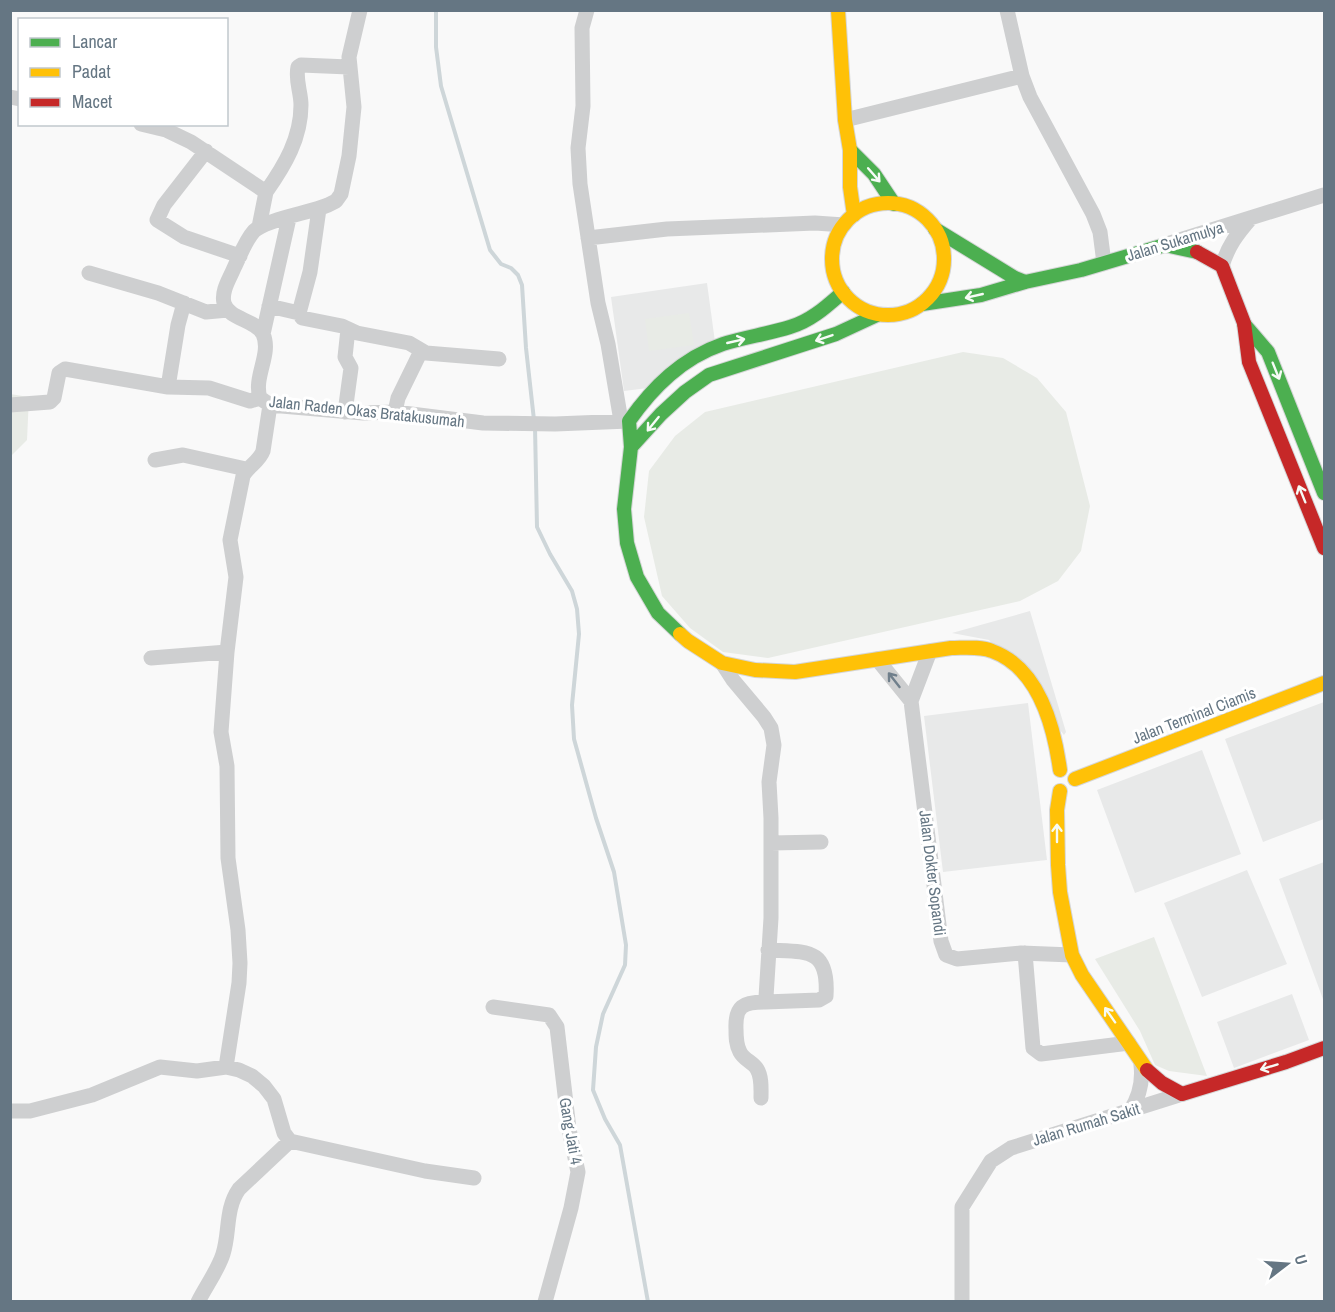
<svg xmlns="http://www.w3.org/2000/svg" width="1335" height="1312" viewBox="0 0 1335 1312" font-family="'Archivo Narrow',sans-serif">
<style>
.built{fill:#e8e9e9}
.green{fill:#e8ebe6}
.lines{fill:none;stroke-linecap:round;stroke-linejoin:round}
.stream{stroke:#ced6d9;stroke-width:4}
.fast-casing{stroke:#d5d6d7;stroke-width:16}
.slow-casing{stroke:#d5d6d7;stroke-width:16}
.jam-casing{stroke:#d5d6d7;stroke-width:16}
.street{stroke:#cecfd0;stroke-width:15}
.fast{stroke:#4caf50;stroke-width:14}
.slow{stroke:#ffc107;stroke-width:14}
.jam{stroke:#c62828;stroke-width:14}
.oneway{stroke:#f6fbf6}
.oneway2{stroke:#707f8b}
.labels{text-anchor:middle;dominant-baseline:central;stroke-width:6;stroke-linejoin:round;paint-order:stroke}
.street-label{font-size:16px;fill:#657683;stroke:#fff}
</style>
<rect width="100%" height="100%" fill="#f9f9f9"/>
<path class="built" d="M 707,283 L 715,342 L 648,388 L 624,391 L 611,297 Z
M 1030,611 L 1066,732 L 1064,735 L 989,640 L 952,633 Z
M 1324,702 L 1324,819 L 1263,842 L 1225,739 Z
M 1028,703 L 1047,860 L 943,872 L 924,716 Z
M 1202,750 L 1241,854 L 1135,893 L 1097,790 Z
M 1324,862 L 1324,1002 L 1279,879 Z
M 1247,870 L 1287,964 L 1202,997 L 1164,903 Z
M 1292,994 L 1309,1040 L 1234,1068 L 1217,1022 Z"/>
<path class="green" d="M 689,313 L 694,345 L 649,351 L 645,319 Z
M 963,352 L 1003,358 L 1037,378 L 1066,412 L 1090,506 L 1081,551 L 1058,581 L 1020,601 L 768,658 L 723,652 L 690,628 L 662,596 L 644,517 L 649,471 L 675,436 L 705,412 Z
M 10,394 L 29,397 L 27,440 L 11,456 Z
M 1154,937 L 1207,1076 L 1169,1071 L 1155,1065 L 1140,1031 L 1095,959 Z"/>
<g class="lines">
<path class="stream" d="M 436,10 L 436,47 L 441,86 L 490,250 L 501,264 L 511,268 L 518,275 L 522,285 L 526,348 L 534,420
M 535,427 L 537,527 L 550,554 L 572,591 L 577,609 L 579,634 L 572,705 L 574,739 L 596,818 L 614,872 L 626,945 L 625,965 L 603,1014 L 596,1047 L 593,1090 L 605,1119 L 620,1145 L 648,1302"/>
<defs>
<path id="fast" d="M 850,150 L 874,174 L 894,204
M 935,229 L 1015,278 L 1025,282
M 922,304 L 981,295 L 1025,282 L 1081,270 L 1165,245 L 1197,252
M 1244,324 L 1268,352 L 1324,493
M 631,447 L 661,414 L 685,392 L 709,375 L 836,334 L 877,315
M 680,634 L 658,613 L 637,577 L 627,543 L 624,509 L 631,447 L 629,421 C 653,387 682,358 723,344 C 745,337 768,334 790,327 C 811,321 827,306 843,292"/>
<path id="slow" d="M 838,10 L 845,120 L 850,150 L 850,187 L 854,215
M832 259a56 56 0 1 1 112 0a56 56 0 1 1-112 0Z
M 680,634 L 688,641 L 722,663 L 755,670 L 795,672 L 951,648 C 964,648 980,646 992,651 C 1039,668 1054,726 1060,770
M 1075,779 L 1324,683
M 1060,791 L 1057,810 L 1058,865 L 1060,892 L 1072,955 L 1082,975 L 1147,1070"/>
<path id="jam" d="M 1197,252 L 1222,266 L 1244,323 L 1249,362 L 1324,548
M 1147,1070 L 1162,1083 L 1182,1094 L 1286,1062 L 1324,1048"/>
</defs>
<use href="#fast" class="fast-casing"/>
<use href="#slow" class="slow-casing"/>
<use href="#jam" class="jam-casing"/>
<path class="street" d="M 360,10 L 349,57 L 354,107 L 349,156 L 341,194 L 336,201 L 328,205 C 309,213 267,219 254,231 C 245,241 240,256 234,268 C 230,278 221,291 224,303 C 229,320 255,319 263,334 C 272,354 253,377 260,398 L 270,405 L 363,413 L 395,412 L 483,423 L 555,424 L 629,421
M 587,10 L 582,28 L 583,106 L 578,148 L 580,184 L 598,303 L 608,344 L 621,421
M 1007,10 L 1022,76 L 1030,97 L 1093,214 L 1100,232 L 1104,263
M 10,97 L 20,99
M 845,120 L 1022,76
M 141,124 L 166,130 L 191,142 L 266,192 L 259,227
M 206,151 L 164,205 L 157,220 L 184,237 L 240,256
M 266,192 C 285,165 301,138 301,105 C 301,92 295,80 298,67 L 301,65 L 349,67
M 319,209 L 310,272 L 299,313 L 302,318 L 342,326 L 357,333 L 409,343 L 426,353 L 499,359
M 588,238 L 667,229 L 815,223 L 844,225
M 1167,244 L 1324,195
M 1222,266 C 1228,246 1237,234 1251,218
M 89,273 L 158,293 L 206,312 L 228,310
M 269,306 L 299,313
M 263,334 L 289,218
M 168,387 L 178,325 L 184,303
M 10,405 L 50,402 L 54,398 L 59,373 L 65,369 L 168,387 L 209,388 L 250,401 L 260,398
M 345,412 L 351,368 L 345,357 L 348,329
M 395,412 L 398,398 L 421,351
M 155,460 L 183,455 L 246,469
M 151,658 L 227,652
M 877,659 L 911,701 L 941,941 L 946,955 L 957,959 L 1021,953 L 1072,955
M 722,663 L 733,680 L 764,717 L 771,728 L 774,745 L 769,782 L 771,818 L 771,918 L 766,997 L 765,1002 C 743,1002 735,1006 736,1029 C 736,1037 736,1045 740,1052 C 744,1060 753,1062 757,1069 C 762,1077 761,1089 761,1098
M 911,701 L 930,651
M 771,843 L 821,842
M 1025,953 L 1033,1048 L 1041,1054 L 1129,1043
M 765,1002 L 819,1000 L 826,996 C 829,947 806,952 768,950
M 493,1007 L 549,1015 L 557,1027 L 569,1129 L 578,1172 L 571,1208 L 545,1302
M 226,1067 L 239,983 L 240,963 L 238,930 L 228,858 L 227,766 L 221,732 L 227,652 L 236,577 L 230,540 L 243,476 C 248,466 259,462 263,451 L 270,405
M 10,1111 L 30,1111 L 92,1095 L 160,1067 L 197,1071 L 226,1067 L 239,1070 L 252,1076 L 264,1086 L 274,1099 L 284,1133 L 290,1141 L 425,1171 L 474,1178
M 1130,1111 C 1140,1096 1143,1082 1141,1065
M 198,1302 C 206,1286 218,1270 223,1254 C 230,1232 225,1209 239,1189 L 290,1141
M 962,1302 L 962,1207 L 991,1161 L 1011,1148 L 1182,1094"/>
<use href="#fast" class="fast"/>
<use href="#slow" class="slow"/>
<use href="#jam" class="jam"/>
</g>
<defs><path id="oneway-shaft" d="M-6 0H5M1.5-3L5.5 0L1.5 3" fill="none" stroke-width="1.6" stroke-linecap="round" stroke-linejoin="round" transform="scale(1.5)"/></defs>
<g class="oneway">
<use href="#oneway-shaft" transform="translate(874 175) rotate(49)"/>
<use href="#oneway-shaft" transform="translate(974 296) rotate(167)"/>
<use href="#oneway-shaft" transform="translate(824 338) rotate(161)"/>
<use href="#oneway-shaft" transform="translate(736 341) rotate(-13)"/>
<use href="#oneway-shaft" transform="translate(1276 371) rotate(68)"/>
<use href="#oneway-shaft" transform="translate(653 424) rotate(129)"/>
<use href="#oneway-shaft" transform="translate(1302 494) rotate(-112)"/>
<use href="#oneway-shaft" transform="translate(1057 833) rotate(-90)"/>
<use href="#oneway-shaft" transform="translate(1110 1015) rotate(-125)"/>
<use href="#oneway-shaft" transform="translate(1269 1067) rotate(163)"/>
</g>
<use class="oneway2" href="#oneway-shaft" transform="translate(894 680) rotate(-128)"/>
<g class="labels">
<g class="street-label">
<text transform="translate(1175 241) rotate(-17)">Jalan Sukamulya</text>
<text transform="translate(367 411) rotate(6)">Jalan Raden Okas Bratakusumah</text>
<text transform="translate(1194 715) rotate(-21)">Jalan Terminal Ciamis</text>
<text transform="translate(933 873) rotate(83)">Jalan Dokter Sopandi</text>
<text transform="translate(1086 1124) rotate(-17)">Jalan Rumah Sakit</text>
<text transform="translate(571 1131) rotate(80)">Gang Jati 4</text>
</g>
</g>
<rect width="1335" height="1312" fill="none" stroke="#657683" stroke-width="24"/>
<rect x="18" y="18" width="210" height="108" fill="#ffffff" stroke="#c1c8cd" stroke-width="1.5"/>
<rect x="30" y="38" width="30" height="9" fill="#4caf50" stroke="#c1c8cd" stroke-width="1.5"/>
<text x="72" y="48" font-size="18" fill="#657683">Lancar</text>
<rect x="30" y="68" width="30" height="9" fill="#ffc107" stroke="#c1c8cd" stroke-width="1.5"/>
<text x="72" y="78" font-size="18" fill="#657683">Padat</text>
<rect x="30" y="98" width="30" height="9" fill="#c62828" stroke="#c1c8cd" stroke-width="1.5"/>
<text x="72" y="108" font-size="18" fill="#657683">Macet</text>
<g transform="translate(1287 1264) rotate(73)" stroke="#ffffff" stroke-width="4.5" paint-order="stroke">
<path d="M0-4.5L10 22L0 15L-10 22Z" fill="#657683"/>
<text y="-9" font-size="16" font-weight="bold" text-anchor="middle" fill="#657683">U</text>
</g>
</svg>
